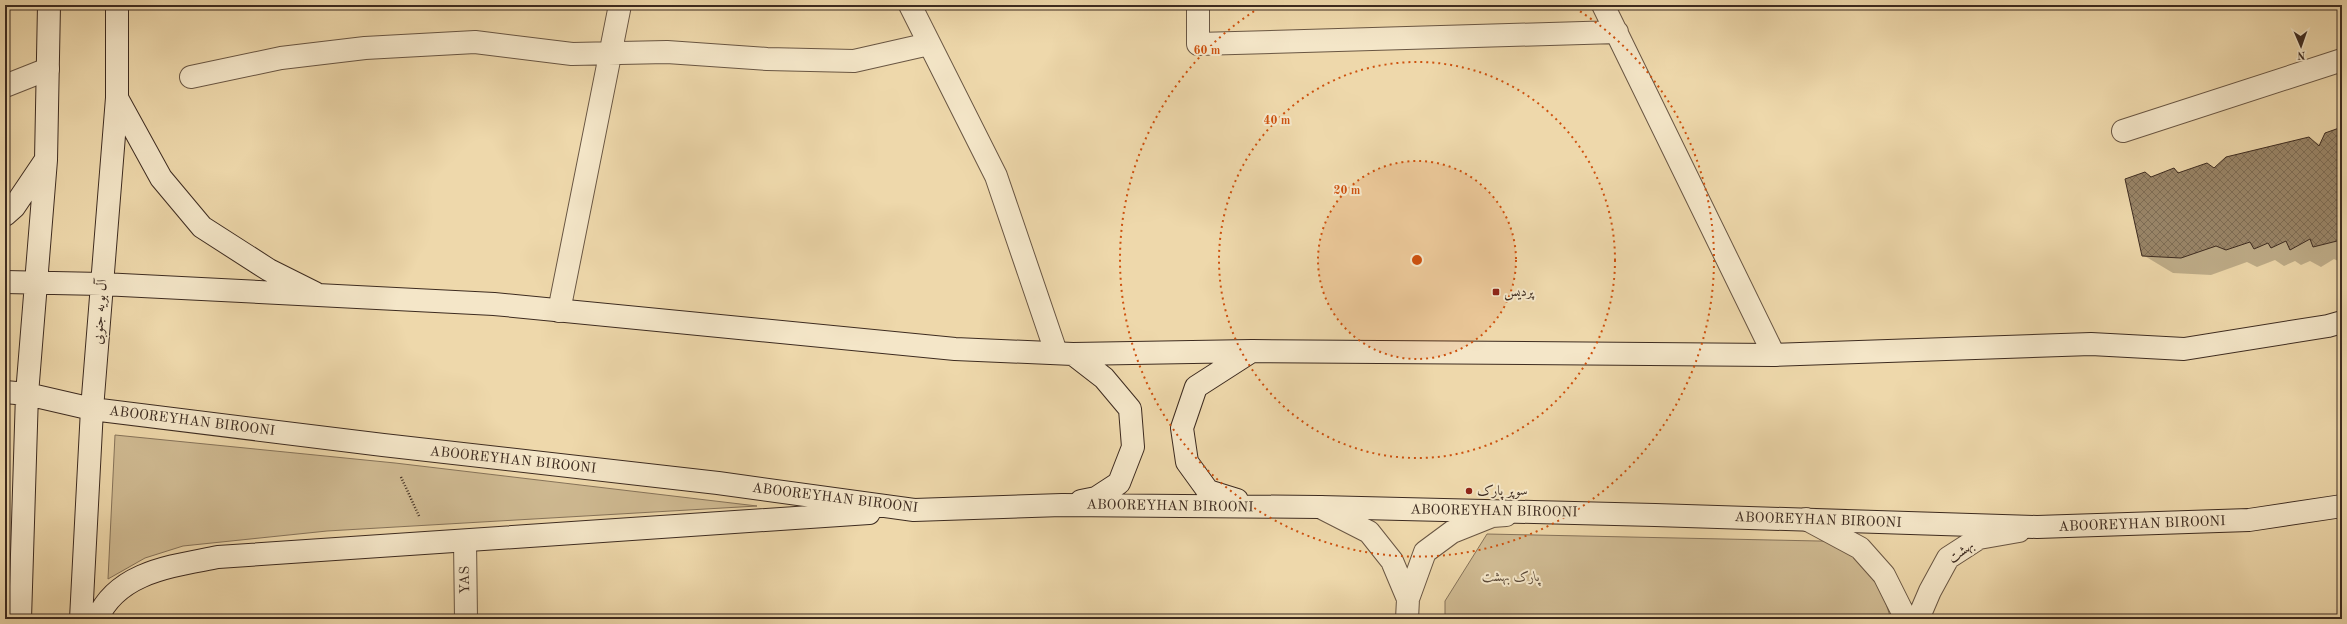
<svg xmlns="http://www.w3.org/2000/svg" width="2347" height="624" viewBox="0 0 2347 624" font-family="'Old Standard TT',Amiri,serif">
<style>
.green{fill:#d0bb93;stroke:#86735a}
.shadow{fill:#0003}
.building{fill:url(#building-cross-hatch);stroke:#3d2b20}
.lines{fill:none;stroke-linecap:round;stroke-linejoin:round}
.minor-casing{stroke:#695643;stroke-width:24}
.secondary-casing{stroke:#3d2b20;stroke-width:24}
.path{stroke:#3d2b20;stroke-width:2.5;stroke-dasharray:1 2;stroke-linecap:butt}
.minor{stroke:#f4e6c8;stroke-width:22}
.secondary{stroke:#f4e6c8;stroke-width:22}
.ring{fill:none;stroke:#ce520f;stroke-width:2;stroke-dasharray:2 4}
.poi-dot{fill:#8f2418;stroke:#f4e6c8;stroke-width:1.5}
.labels{text-anchor:middle;dominant-baseline:central;stroke-width:4;stroke-linejoin:round;paint-order:stroke}
.poi-label{font-size:14px;fill:#3d2b20;stroke:#f4e6c8;text-anchor:start}
.street-label{font-size:14px;fill:#3d2b20;stroke:#f4e6c8}
.park-label{font-size:14px;font-style:italic;fill:#5a4837;stroke:#f4e6c8}
.centre{fill:#ce520f;stroke:#f4e6c8;stroke-width:2}
.ring-label{font-size:12px;text-anchor:middle;font-weight:bold;fill:#ce520f;stroke:#f4e6c8;stroke-width:4;stroke-linejoin:round;paint-order:stroke}
</style>
<defs>
<pattern id="building-cross-hatch" width="8" height="8" patternUnits="userSpaceOnUse"><rect width="8" height="8" fill="#998568"/><path d="M0 0l8 8M0 8l8-8" fill="none" stroke="#7e6d55"/></pattern>
</defs>
<rect width="100%" height="100%" fill="#eed8ab"/>
<filter id="stains"><feTurbulence type="fractalNoise" baseFrequency=".005" numOctaves="4"/><feColorMatrix values="0 0 0 0 .2 0 0 0 0 .09 0 0 0 0 .02 0 0 0 .5 -.17"/></filter>
<radialGradient id="worn" r=".72"><stop offset=".6" stop-color="#630" stop-opacity="0"/><stop offset="1" stop-color="#630" stop-opacity=".3"/></radialGradient>
<path class="green" d="M 115,435 L 395,463 L 757,506 L 327,531 L 183,546 L 145,558 L 108,579 Z
M 1487,534 L 1866,542 L 1891,619 L 1445,619 L 1445,601 Z"/>
<path class="shadow" d="M 2342,128 L 2342,263 L 2334,259 L 2321,267 L 2310,261 L 2301,265 L 2295,261 L 2284,266 L 2275,260 L 2257,267 L 2247,262 L 2211,275 L 2173,273 L 2143,255 L 2151,177 L 2174,169 L 2181,173 L 2215,169 L 2309,138 L 2321,145 Z"/>
<path class="building" d="M 2342,127 L 2342,242 L 2341,240 L 2313,247 L 2310,239 L 2290,250 L 2286,241 L 2271,248 L 2268,243 L 2254,249 L 2250,242 L 2226,250 L 2216,246 L 2181,258 L 2142,256 L 2125,179 L 2145,172 L 2151,177 L 2174,168 L 2178,173 L 2207,163 L 2214,168 L 2226,157 L 2309,137 L 2319,146 L 2325,133 Z"/>
<g class="lines">
<defs>
<path id="minor" d="M 910,5 L 996,176 L 1056,352
M 1198,5 L 1198,44 L 1617,32
M 1603,5 L 1774,355
M 191,77 L 281,58 L 365,48 L 475,42 L 572,54 L 667,52 L 767,59 L 854,61 L 929,44
M 5,86 L 48,69
M 2123,131 L 2342,60
M 559,311 L 620,5
M 1320,507 L 1369,532 L 1392,561 L 1408,599
M 1806,519 L 1860,548 L 1884,575 L 1906,619
M 465,541 L 466,619
M 1407,619 L 1408,599 L 1425,552 L 1452,532 L 1492,516 L 1506,515
M 1918,619 L 1930,591 L 1948,558 L 1979,538 L 2019,531"/>
<path id="secondary" d="M 117,98 L 161,178 L 202,227 L 269,270 L 315,293
M 5,215 L 14,207 L 45,161
M 5,282 L 102,284 L 494,304 L 955,349 L 1073,354 L 1252,351 L 1774,355 L 2091,344 L 2184,349 L 2328,326 L 2342,322
M 1073,354 L 1104,378 L 1130,409 L 1133,447 L 1119,483 L 1096,498 L 1081,501
M 5,392 L 27,394 L 92,409 L 383,445 L 718,483 L 914,510 L 1062,505 L 1320,507 L 1655,515 L 2037,527 L 2249,520 L 2342,506
M 1237,500 L 1208,491 L 1187,462 L 1182,428 L 1196,387 L 1252,351
M 20,619 L 27,394 L 46,160 L 49,5
M 81,619 L 92,409 L 117,98 L 117,5
M 97,619 C 118,571 174,566 218,557 L 869,513"/>
</defs>
<use href="#minor" class="minor-casing"/>
<use href="#secondary" class="secondary-casing"/>
<path class="path" d="M 401,477 L 419,516"/>
<use href="#minor" class="minor"/>
<use href="#secondary" class="secondary"/>
</g>
<circle cx="1417" cy="260" r="99" fill="#ce520f" fill-opacity=".12"/>
<g class="ring">
<circle cx="1417" cy="260" r="99"/>
<circle cx="1417" cy="260" r="198"/>
<path d="M1570 5A297 297 0 1 1 1264 5"/>
</g>
<g class="poi-dot">
<rect x="1492" y="288" width="8" height="8" rx="2"/>
<circle cx="1469" cy="491" r="4"/>
</g>
<g class="labels">
<g class="poi-label">
<text x="1504" y="292">پردیس</text>
<text x="1477" y="491">سوپر پارک</text>
</g>
<g class="street-label">
<text transform="translate(100 312) rotate(-86)">آل بویه جنوبی</text>
<text transform="translate(192 421) rotate(7)">ABOOREYHAN BIROONI</text>
<text transform="translate(513 460) rotate(6)">ABOOREYHAN BIROONI</text>
<text transform="translate(835 498) rotate(7)">ABOOREYHAN BIROONI</text>
<text transform="translate(1170 506) rotate(1)">ABOOREYHAN BIROONI</text>
<text transform="translate(1494 511) rotate(1)">ABOOREYHAN BIROONI</text>
<text transform="translate(1818 520) rotate(2)">ABOOREYHAN BIROONI</text>
<text transform="translate(2142 524) rotate(-2)">ABOOREYHAN BIROONI</text>
<text transform="translate(1961 552) rotate(-37)">بهشت</text>
<text transform="translate(465 580) rotate(-91)">YAS</text>
</g>
<g class="park-label">
<text x="1511" y="577">پارک بهشت</text>
</g>
</g>
<circle cx="1417" cy="260" r="6" class="centre"/>
<g class="ring-label">
<text x="1207" y="54">60 m</text>
<text x="1277" y="124">40 m</text>
<text x="1347" y="194">20 m</text>
</g>
<rect width="2347" height="624" fill="none" stroke="#eed8ab" stroke-width="20"/>
<rect x="6" y="6" width="2335" height="612" fill="none" stroke="#3d2b20" stroke-width="2"/>
<rect x="10" y="10" width="2327" height="604" fill="none" stroke="#3d2b20"/>
<g transform="translate(2301 46) rotate(178)" stroke="#f4e6c8" stroke-width="3" paint-order="stroke">
<path d="M0-3L7 15L0 10L-7 15Z" fill="#3d2b20"/>
<text y="-6" font-size="11" font-weight="bold" text-anchor="middle" fill="#3d2b20">N</text>
</g>
<rect width="100%" height="100%" filter="url(#stains)"/>
<rect width="100%" height="100%" fill="url(#worn)"/>
</svg>
